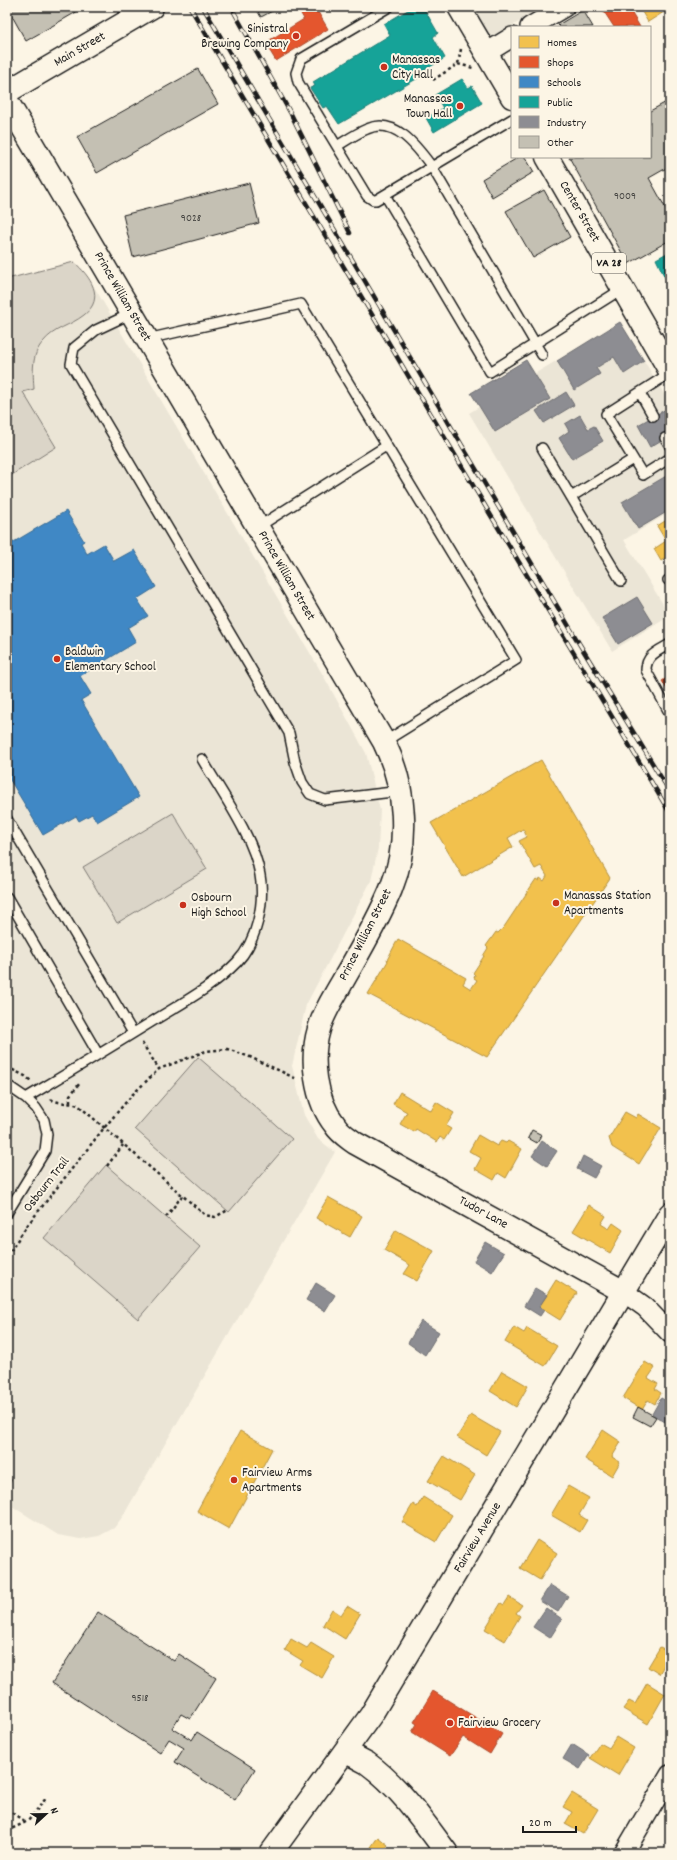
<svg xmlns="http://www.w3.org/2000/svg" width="677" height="1860" viewBox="0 0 677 1860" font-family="Dekko,sans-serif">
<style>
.built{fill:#ebe5d6}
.green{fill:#dbd5c8;stroke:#7c7872}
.homes{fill:#f2c14e;stroke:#b2903f}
.shops{fill:#e4572e;stroke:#a84529}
.schools{fill:#3f88c5;stroke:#346892}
.public{fill:#17a398;stroke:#187a73}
.industry{fill:#8d8d92;stroke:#6b6b6f}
.building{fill:#c4c0b3;stroke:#1c1c1c}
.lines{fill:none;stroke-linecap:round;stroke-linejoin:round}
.service-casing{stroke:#1c1c1c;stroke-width:12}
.minor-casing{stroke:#1c1c1c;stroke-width:22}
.tertiary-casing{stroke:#1c1c1c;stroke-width:25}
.secondary-casing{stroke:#1c1c1c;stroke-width:25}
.trunk-casing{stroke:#1c1c1c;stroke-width:25}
.path{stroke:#1c1c1c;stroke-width:2.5;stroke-dasharray:3 3;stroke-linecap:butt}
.service{stroke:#fcf5e5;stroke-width:9}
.minor{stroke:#fcf5e5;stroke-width:19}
.tertiary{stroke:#fcf5e5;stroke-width:22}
.secondary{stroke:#fcf5e5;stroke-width:22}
.trunk{stroke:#fcf5e5;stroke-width:22}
.rail-casing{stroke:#1c1c1c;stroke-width:4.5}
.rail{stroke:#fcf5e5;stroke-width:3;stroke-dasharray:9;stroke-linecap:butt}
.poi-dot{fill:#c8321e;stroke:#fcf5e5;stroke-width:1.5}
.labels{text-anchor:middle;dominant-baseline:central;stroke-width:4;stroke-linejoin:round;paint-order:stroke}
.number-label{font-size:11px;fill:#464542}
.shield{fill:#fcf5e5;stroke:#5f5d58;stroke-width:1}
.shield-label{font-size:12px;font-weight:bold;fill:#1c1c1c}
.poi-label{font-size:13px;fill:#1c1c1c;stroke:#fcf5e5;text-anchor:start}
.street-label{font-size:13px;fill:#1c1c1c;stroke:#fcf5e5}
</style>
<rect width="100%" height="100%" fill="#fcf5e5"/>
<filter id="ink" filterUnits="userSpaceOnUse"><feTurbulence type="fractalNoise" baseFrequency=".025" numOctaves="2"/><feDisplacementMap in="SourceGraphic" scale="8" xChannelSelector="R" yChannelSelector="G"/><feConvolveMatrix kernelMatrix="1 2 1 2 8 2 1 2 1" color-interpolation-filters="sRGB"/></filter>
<g filter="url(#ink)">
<path class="built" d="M 472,7 L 544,7 L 495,36 L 489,37 Z
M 74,262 L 83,270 L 96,290 L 323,675 L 366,753 L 380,810 L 378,848 L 371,881 L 306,1005 L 292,1066 L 304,1115 L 318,1139 L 335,1152 L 123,1516 L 114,1528 L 99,1536 L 81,1539 L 58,1535 L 7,1503 L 7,279 Z
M 621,322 L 670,404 L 670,512 L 624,540 L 670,616 L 612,651 L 469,413 Z"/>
<path class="green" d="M 74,262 C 90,276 106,298 84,315 C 70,326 54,328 43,342 C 31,355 33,372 34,389 L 23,392 L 56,447 L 7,478 L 7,279 Z
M 173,813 L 207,869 L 117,923 L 83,867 Z
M 198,1057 L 292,1139 L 229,1212 L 135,1129 Z
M 106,1165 L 200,1247 L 138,1319 L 44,1238 Z"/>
<path class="homes" d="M 639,7 L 670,7 L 670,8 L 648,22 Z
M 670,518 L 670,555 L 661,561 L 654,549 L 666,541 L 657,526 Z
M 541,760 L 610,878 L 487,1057 L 368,994 L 388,961 L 387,960 L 398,939 L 466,978 L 463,984 L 471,989 L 477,980 L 474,978 L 475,975 L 473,973 L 484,956 L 483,956 L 488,948 L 486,946 L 496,932 L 498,933 L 504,927 L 536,879 L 539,881 L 540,878 L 544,881 L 547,876 L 541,866 L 535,869 L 519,841 L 527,837 L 523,829 L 508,838 L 513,847 L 463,877 L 431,823 Z
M 400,1092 L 431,1111 L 436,1102 L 454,1113 L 446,1126 L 451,1129 L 444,1140 L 440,1137 L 437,1142 L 416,1129 L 414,1132 L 400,1124 L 407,1112 L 393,1104 Z
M 625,1112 L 636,1118 L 638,1114 L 661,1128 L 639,1164 L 612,1147 L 609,1138 Z
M 478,1135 L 497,1146 L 501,1141 L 506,1143 L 508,1141 L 522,1149 L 506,1178 L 498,1173 L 494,1180 L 475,1169 L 481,1158 L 469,1151 Z
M 328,1197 L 362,1216 L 350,1237 L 316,1218 Z
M 589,1205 L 606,1216 L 601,1224 L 609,1229 L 613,1223 L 623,1230 L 610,1253 L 573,1231 Z
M 396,1230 L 434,1251 L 417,1281 L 404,1274 L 410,1265 L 384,1250 Z
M 556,1280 L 577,1293 L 560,1320 L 539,1307 Z
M 514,1327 L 524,1333 L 527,1328 L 557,1346 L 545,1366 L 505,1342 Z
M 645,1362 L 655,1368 L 648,1378 L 658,1384 L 655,1389 L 661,1393 L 655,1404 L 648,1400 L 642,1410 L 623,1398 Z
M 502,1371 L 528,1386 L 516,1407 L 490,1391 Z
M 471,1415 L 500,1432 L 486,1455 L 457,1437 Z
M 603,1430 L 621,1442 L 612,1457 L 620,1462 L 612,1476 L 585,1459 Z
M 240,1431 L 272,1449 L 229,1529 L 197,1511 Z
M 444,1456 L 475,1475 L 460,1500 L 428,1481 Z
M 568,1486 L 589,1498 L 579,1515 L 587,1520 L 580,1532 L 551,1515 Z
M 423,1497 L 452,1515 L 436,1542 L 402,1522 L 413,1504 L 417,1507 Z
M 537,1540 L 557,1553 L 540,1580 L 520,1568 Z
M 509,1597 L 522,1605 L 516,1613 L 520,1616 L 505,1641 L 485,1629 L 501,1603 L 504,1605 Z
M 347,1606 L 360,1614 L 345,1639 L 323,1625 L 332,1609 L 341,1615 Z
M 291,1639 L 307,1648 L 311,1643 L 334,1657 L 322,1678 L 300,1665 L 303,1661 L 285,1650 Z
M 670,1643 L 670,1665 L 666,1662 L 659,1674 L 648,1667 L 660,1647 L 666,1650 Z
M 647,1683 L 665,1694 L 648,1724 L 623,1709 L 629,1701 L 635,1704 Z
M 616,1737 L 634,1748 L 618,1775 L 590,1758 L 600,1743 L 609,1748 Z
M 572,1793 L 598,1809 L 583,1834 L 565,1824 L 572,1812 L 563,1807 Z
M 378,1837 L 388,1845 L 384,1851 L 387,1853 L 367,1853 Z"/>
<path class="shops" d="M 297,7 L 315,7 L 328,29 L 276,61 L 265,43 L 304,19 Z
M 601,7 L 628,7 L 640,27 L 614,27 Z
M 670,676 L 670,694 L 662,681 Z
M 433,1691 L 502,1734 L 490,1754 L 463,1737 L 450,1756 L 412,1732 L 417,1724 L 414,1722 Z"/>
<path class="schools" d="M 66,511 L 84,541 L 81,543 L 87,554 L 104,544 L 114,561 L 134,550 L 156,587 L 137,599 L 148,616 L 128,628 L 136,642 L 80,676 L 91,694 L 81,700 L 139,797 L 97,822 L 92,814 L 79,821 L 76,816 L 43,835 L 7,775 L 7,546 Z"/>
<path class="public" d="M 413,7 L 423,7 L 438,33 L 433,37 L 445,58 L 416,75 L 418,78 L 339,124 L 327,106 L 323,108 L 310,88 L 315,86 L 313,82 L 390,35 L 384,24 Z
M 462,79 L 468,88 L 472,86 L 482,103 L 434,132 L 426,118 L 443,108 L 435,95 Z
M 669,252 L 670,254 L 670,288 L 656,259 Z"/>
<path class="industry" d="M 620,322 L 644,361 L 624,374 L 614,357 L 596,368 L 600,374 L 574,390 L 557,361 Z
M 526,360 L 550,399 L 495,432 L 471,393 Z
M 566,392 L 574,405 L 544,423 L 536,411 Z
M 668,408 L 670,412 L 670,435 L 650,447 L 638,425 Z
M 580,415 L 588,429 L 594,426 L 603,441 L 572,459 L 559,438 L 569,431 L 565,424 Z
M 668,475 L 670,480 L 670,510 L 638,529 L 622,502 Z
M 637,597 L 653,623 L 618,644 L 602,618 Z
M 542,1141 L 557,1151 L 547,1166 L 532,1156 Z
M 583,1156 L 601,1166 L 594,1178 L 577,1169 Z
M 485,1242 L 504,1253 L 492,1272 L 474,1261 Z
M 316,1283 L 335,1295 L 325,1311 L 306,1300 Z
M 535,1288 L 547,1295 L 539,1307 L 544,1310 L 540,1316 L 524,1306 Z
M 421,1321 L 439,1332 L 425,1355 L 408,1343 Z
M 661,1398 L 670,1403 L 670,1413 L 665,1422 L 652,1414 Z
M 550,1585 L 568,1596 L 558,1612 L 540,1601 Z
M 546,1608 L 562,1619 L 550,1638 L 533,1627 Z
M 572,1744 L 589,1755 L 580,1769 L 563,1759 Z"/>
<path class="building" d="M 7,7 L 85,7 L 26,41 Z
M 255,7 L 277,7 L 278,8 L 261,17 Z
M 583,10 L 593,27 L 560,27 L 558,25 Z
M 198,69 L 218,104 L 97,173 L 77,137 Z
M 670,100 L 670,166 L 649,178 L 670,216 L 670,240 L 628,264 L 569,157 L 650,157 L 650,111 Z
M 519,157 L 525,157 L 534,172 L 492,197 L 482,179 Z
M 249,183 L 259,223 L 133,257 L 123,215 Z
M 544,190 L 570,237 L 533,258 L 506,211 Z
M 532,1130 L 542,1135 L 537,1143 L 528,1138 Z
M 638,1407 L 656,1417 L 650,1426 L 633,1417 Z
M 98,1612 L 174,1661 L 179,1654 L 216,1678 L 190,1719 L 181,1714 L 172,1728 L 192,1740 L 197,1732 L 255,1769 L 235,1800 L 175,1762 L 184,1748 L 169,1739 L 160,1753 L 52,1683 Z"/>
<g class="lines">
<defs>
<path id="service" d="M 389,7 L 301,59 L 296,73 L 298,82 L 367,196 L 373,200 L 376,200 L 512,119
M 337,146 C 347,140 357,133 367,129 C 395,116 418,148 432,167 L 542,355
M 385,195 L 490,372 L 622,289
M 132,313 L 96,330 L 74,348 L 71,364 L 289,733 L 295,762 L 302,782 L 310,794 L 325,800 L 401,791
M 147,339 L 301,304 L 516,660 L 384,742
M 670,373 L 606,414 L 643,475 L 670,458
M 640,393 L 653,416
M 665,438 L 670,446
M 542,448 L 621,581
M 571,497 L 633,459
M 258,527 L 386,446
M 668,580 L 670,579
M 670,644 C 658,651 646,655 646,670 L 670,714
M 7,819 L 133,1033
M 7,897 L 98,1054
M 7,1085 L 26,1098 L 36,1108 L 44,1120 L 47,1134 L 45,1151 L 7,1213
M 26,1098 C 68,1073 111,1047 153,1021 C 182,1003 213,987 237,962 C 257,941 265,903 260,875 C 254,837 221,792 202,759"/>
<path id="minor" d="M 530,27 L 564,7
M 486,53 L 512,37
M 624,1292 L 645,1307 L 670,1333
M 624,1853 L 670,1775"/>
<path id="tertiary" d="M 7,92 L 152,7
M 7,101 L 384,742 C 406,787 410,842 391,889 C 377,923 358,954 340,986 C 332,1000 323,1014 319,1029 C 310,1059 315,1100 335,1125 C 340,1133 347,1137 355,1143 L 624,1292"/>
<path id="secondary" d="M 345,1752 C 352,1755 360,1759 367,1763 C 400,1787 423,1821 447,1853
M 271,1853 L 371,1715 L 670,1214"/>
<path id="trunk" d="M 459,7 L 512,97
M 547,157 L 670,371"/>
</defs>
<use href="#service" class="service-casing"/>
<use href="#minor" class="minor-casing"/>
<use href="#tertiary" class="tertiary-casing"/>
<use href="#secondary" class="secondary-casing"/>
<use href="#trunk" class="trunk-casing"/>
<path class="path" d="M 458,64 L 473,68
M 433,80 L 458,64 L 461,49
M 142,1043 L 159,1069
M 7,1067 L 25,1076 L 31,1081
M 51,1099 C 57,1104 70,1102 78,1105 L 205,1215 L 215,1217 L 228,1210
M 70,1102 L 70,1095 L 81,1082
M 107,1166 L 123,1145
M 166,1217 L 182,1196
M 7,1256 L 26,1227 L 104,1128 L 132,1095 L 159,1069 L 206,1051 L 227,1049 L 250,1057 L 297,1079
M 7,1474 L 10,1480 L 7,1495
M 7,1809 L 25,1822
M 7,1831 L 28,1821 L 47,1797"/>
<use href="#service" class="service"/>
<use href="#minor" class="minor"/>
<use href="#tertiary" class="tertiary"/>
<use href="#secondary" class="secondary"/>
<use href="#trunk" class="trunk"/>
<defs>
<path id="rail" d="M 190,7 L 487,509 L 670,813
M 203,7 L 580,645 L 670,792
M 234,12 L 291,114 L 350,233"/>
</defs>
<use href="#rail" class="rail-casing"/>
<use href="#rail" class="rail"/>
</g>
</g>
<g class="poi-dot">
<circle cx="296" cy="36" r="4"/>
<circle cx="384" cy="67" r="4"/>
<circle cx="460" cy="106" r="4"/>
<circle cx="57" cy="659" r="4"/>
<circle cx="556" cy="903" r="4"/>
<circle cx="183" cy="905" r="4"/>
<circle cx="234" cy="1480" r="4"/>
<circle cx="450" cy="1723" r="4"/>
</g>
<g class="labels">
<g class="number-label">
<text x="625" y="197">9009</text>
<text x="191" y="219">9028</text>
<text x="140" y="1699">9518</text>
</g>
<rect class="shield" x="592" y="253" width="34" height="20" rx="3"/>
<g class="shield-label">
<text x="609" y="263">VA 28</text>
</g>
<g class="poi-label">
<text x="288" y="29" text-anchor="end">Sinistral<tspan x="288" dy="15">Brewing Company</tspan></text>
<text x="392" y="60">Manassas<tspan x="392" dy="15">City Hall</tspan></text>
<text x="452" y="99" text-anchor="end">Manassas<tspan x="452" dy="15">Town Hall</tspan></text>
<text x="65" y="652">Baldwin<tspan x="65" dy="15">Elementary School</tspan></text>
<text x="564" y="896">Manassas Station<tspan x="564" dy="15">Apartments</tspan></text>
<text x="191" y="898">Osbourn<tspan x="191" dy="15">High School</tspan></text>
<text x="242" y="1473">Fairview Arms<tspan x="242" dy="15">Apartments</tspan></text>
<text x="458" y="1723">Fairview Grocery</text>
</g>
<g class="street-label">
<text transform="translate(80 50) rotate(-30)">Main Street</text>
<text transform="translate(579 212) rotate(60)">Center Street</text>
<text transform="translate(122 297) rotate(60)">Prince William Street</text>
<text transform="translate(286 576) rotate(60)">Prince William Street</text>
<text transform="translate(366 935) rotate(-63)">Prince William Street</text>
<text transform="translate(47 1185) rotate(-52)">Osbourn Trail</text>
<text transform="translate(483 1213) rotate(29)">Tudor Lane</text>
<text transform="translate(478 1538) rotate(-59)">Fairview Avenue</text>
</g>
</g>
<rect width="677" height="1860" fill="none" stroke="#fcf5e5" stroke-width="24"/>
<rect x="12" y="12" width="653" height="1836" fill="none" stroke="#1c1c1c" stroke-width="1.5" filter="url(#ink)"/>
<rect x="511" y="26" width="140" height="132" fill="#fcf5e5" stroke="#a29e95"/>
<rect x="519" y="36" width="20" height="12" fill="#f2c14e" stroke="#a29e95"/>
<text x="547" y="46" font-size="12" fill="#1c1c1c">Homes</text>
<rect x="519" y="56" width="20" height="12" fill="#e4572e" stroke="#a29e95"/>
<text x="547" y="66" font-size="12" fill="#1c1c1c">Shops</text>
<rect x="519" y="76" width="20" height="12" fill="#3f88c5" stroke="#a29e95"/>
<text x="547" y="86" font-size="12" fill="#1c1c1c">Schools</text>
<rect x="519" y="96" width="20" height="12" fill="#17a398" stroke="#a29e95"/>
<text x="547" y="106" font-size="12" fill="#1c1c1c">Public</text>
<rect x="519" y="116" width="20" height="12" fill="#8d8d92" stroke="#a29e95"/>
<text x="547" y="126" font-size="12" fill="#1c1c1c">Industry</text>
<rect x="519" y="136" width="20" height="12" fill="#c4c0b3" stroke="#a29e95"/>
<text x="547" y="146" font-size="12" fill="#1c1c1c">Other</text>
<g transform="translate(46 1814) rotate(68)" stroke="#fcf5e5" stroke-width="3" paint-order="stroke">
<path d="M0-3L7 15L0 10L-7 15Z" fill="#1c1c1c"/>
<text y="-6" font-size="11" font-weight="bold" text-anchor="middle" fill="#1c1c1c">N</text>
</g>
<path d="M523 1826v6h53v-6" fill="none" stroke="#1c1c1c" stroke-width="2"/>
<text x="529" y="1826" font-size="12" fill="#1c1c1c" stroke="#fcf5e5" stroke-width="3" paint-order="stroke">20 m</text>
</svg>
